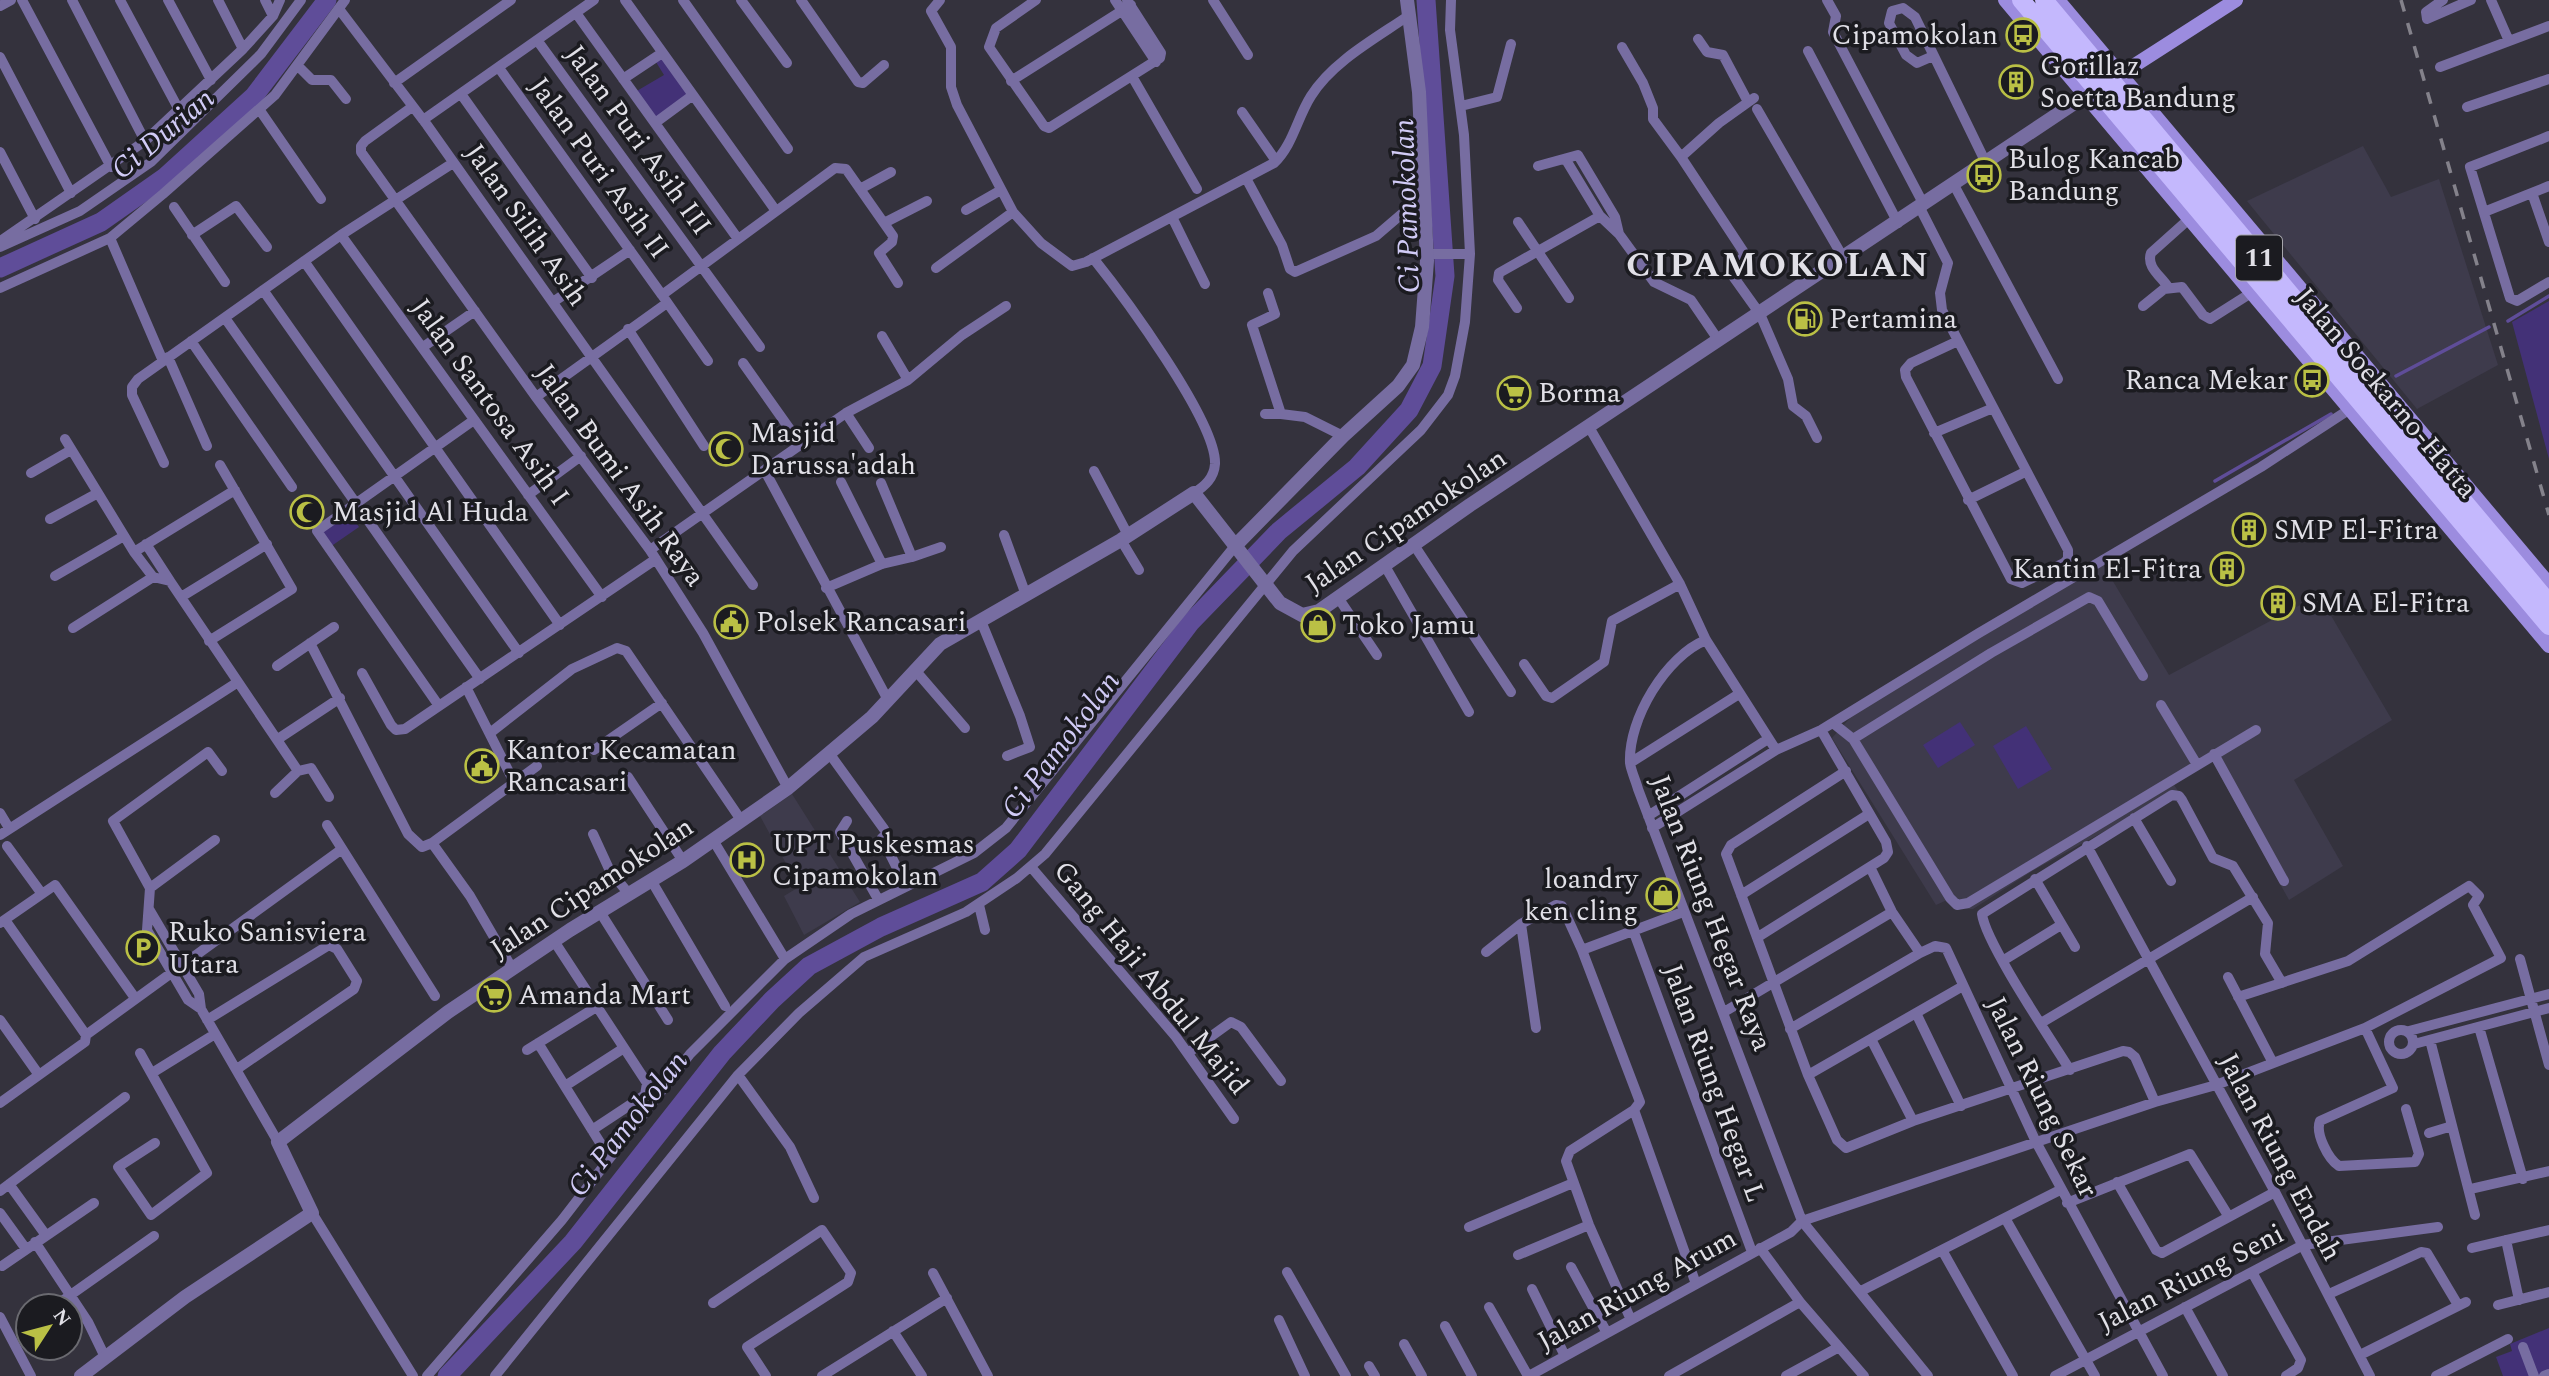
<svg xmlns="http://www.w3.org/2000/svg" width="2549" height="1376" viewBox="0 0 2549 1376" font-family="Spectral,serif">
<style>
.built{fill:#3e3b4c}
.green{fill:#433177}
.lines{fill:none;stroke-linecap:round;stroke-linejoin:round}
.stream{stroke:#5f4d99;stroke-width:3.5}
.river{stroke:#5f4d99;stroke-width:19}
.minor{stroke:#776da1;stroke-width:10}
.tertiary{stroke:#776da1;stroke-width:14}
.secondary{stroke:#9c8cdf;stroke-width:14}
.trunk{stroke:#c4b8fd;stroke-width:18}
.rail{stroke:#84828b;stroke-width:3.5;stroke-dasharray:12 12;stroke-linecap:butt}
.labels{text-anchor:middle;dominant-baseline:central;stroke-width:7;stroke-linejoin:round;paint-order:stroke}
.shield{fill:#1b1b20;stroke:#a6a5ab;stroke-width:2}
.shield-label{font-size:26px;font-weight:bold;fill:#e1e0e7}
.poi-label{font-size:28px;fill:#e1e0e7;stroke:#1b1b20;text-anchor:start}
.street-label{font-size:28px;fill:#e1e0e7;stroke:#1b1b20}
.water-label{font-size:30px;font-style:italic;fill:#d1cbf6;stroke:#1b1b20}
.district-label{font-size:35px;font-weight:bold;letter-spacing:2px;fill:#e1e0e7;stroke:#1b1b20}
</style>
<rect width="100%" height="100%" fill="#34323d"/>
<path class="built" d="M 2363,146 L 2391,197 L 2439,179 L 2498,365 L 2417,409 L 2247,201 Z
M 2102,563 L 2169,675 L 2319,595 L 2392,720 L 2294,780 L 2343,866 L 2289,900 L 2210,757 L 2171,780 L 2178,791 L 2034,870 L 1973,909 L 1958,909 L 1947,900 L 1936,905 L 1832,738 L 1850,718 Z
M 792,794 L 860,902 L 804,935 L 784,896 L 799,887 L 760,816 Z"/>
<path class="green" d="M 662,56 L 690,95 L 654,120 L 635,92 L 664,75 L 656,62 Z
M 2549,301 L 2549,459 L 2512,322 Z
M 349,512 L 359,527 L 330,547 L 320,532 Z
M 1960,722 L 1975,745 L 1938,768 L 1923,745 Z
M 2026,726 L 2052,769 L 2018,789 L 1993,746 Z
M 2549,1328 L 2549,1376 L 2503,1376 L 2496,1357 L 2512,1351 L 2510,1344 Z"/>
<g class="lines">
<path class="stream" d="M 2508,321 L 2549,296
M 2396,376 L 2489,327
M 2215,481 L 2331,414"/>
<path class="river" d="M 0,268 L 101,222 L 165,177 L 254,96 L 327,0
M 447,1376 L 573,1242 L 722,1053 L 772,1000 L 809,966 L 881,927 L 982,882 L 1018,850 L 1190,623 L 1279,531 L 1357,467 L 1409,410 L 1432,366 L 1445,276 L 1426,0"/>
<path class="minor" d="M 22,0 L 111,167
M 72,0 L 145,141
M 120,0 L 178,108
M 168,0 L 211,80
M 218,0 L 243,49
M 265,0 L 273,16
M 625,0 L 776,211
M 683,0 L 788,149
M 741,0 L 787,63
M 801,0 L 858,82 L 863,83 L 884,65
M 940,0 L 931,11 L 951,47 L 951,87 L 957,105 L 1013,212 L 1041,243 L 1072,266 L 1086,262 L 1274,163 C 1293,145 1297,118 1311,96 C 1332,62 1376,38 1408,16
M 1036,0 L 996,28 L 989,47 L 1044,126 L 1049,128 L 1160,58 L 1161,53 L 1127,0
M 1115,0 L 1156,62
M 1213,0 L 1248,55
M 1827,0 L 1836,16 L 1833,32 L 1924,205
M 2443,0 L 2426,12 L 2427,19 L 2471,0
M 2491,0 L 2509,41
M 0,6 L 11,0
M 339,9 L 427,125 L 753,585
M 576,13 L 738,239
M 1698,39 L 1707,52 L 1723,55 L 1748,102
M 537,40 L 760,347
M 1622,47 L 1643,83 L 1653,108 L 1653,119 L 1681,157
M 1808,51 L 1898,223
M 1933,56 L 1917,63 L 1906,55 L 1889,23 L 1892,11 L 1903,8 L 1915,17 L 1986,163
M 0,57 L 71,193
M 297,65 L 312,80 L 331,80 L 346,99
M 2440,67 L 2549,26
M 499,68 L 662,295
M 1133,78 L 1197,189
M 623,79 L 662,53
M 1011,81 L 1131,5
M 394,83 L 511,0
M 461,94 L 592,278
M 1754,98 L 1719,123 L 1681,157 L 1743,251 L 1744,256 L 1730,272 L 1760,314 L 1788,379 L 1793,406 L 1806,416 L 1817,438
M 1461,106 L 1497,97 L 1511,44
M 412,107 L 365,141 L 361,146 L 361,152 L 536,397 L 650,550 L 703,633 L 788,788
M 2467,107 L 2549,79
M 259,109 L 321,199
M 1757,109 L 1844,259
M 1242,112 L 1276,161
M 423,120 L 594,0
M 655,123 L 693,95
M 2549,136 L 2470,167 L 2510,298 L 2517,301 L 2549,282
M 0,152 L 35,219
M 1566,160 L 1600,216 L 1619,234 L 1654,282 L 1691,300 L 1719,341
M 1538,166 L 1578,155 L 1615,217 L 1619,234
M 1247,180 L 1282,245 L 1290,269 L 1295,272 L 1376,236 L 1425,194
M 1954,185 L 2058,379
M 860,189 L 891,172
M 2532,193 L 2549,242
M 174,207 L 225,282
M 1920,208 L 1948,263 L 1940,293 L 1942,310 L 2068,550 L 2068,559 L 2064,563 L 2022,583 L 2011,579 L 1906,377 L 1905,370 L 1911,363 L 1958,341
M 966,210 L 1001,190
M 2484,212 L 2549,186
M 1172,217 L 1205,284
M 1518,222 L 1569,298
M 884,223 L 927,201
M 192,235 L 236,206 L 267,247
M 341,235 L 602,597
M 110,238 L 163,361
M 2,240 L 145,141 L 243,49 L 273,16 L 280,0
M 0,247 L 80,211 L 151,162 L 261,54 L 301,0
M 1427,254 L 1470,254
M 1093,258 C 1122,294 1217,422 1215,464 C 1214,478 1205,486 1194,493
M 304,261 L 560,625
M 936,268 L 1013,212
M 2168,287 C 2161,276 2146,267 2151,253 L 2189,219
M 0,288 L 110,238 L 163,194 L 275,95 L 345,0
M 263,290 L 519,653
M 1268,293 L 1275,314 L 1252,325 L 1281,414 L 1305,417 L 1343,436
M 553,302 L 630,250
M 2143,306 L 2164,289 L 2182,287 L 2203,315 L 2210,319 L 2251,293
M 1517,308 L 1498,280 L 1499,273 L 1600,216
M 225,318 L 480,679
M 628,329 L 704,446
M 882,336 L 908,380
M 191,341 L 292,487
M 423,347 L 475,311
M 168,357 L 207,446
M 708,361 L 662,295 L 835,168 L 846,169 L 893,236 L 892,242 L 879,253 L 898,283
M 743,363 L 801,445
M 536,397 L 667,303
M 846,413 L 869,448
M 1265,414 L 1281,414
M 1589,427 L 1680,584 L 1706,640 L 1776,750
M 1934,433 L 1993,408
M 65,439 L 134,552 L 153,577 L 170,581 L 298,771 L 275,793
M 164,463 L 132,395 L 132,387 L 138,379 L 341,235 L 453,163
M 765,471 L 888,700
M 1094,471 L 1128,535
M 31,473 L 71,450
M 841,482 L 882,564
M 528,495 L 581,456
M 1968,500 L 2025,472
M 50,519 L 98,493
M 1004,535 L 1026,595
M 1121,540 L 1139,570
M 146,544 L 170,581
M 1414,545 L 1511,692
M 650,550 L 846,413 L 908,380 L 962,335 L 1006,306
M 134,552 L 235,490
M 912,557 L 941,547
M 1385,566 L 1469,712
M 55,576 L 124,536
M 826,588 L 882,564 L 912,557 L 881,483
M 181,597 L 267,544
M 1339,599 L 1377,655
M 981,621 L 1020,716 L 1030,747 L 1007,756
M 73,628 L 153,577
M 1706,640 C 1666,656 1628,719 1630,763 C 1631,771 1636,781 1638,789 L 1802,1221 L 1928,1376
M 209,641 L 292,589 L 220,465
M 310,643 L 408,834 L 422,847 L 432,843 L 537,766
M 1524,664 L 1546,696 L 1552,698 L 1604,662 L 1612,621 L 1680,584
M 277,666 L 334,627
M 915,670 L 965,728
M 362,673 L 391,725 L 396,730 L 405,729 L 656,559
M 2143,676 L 2098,601 L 2089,597 L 1991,653 L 1853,739 L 1950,898 L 1957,905 L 1968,903 L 2256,730
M 466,687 L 514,782
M 2161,705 L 2196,763
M 439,706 L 317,531 L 474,420
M 1833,723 L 1853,739
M 490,733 L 572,669 L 617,648 L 626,651 L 741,820
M 278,739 L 340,698
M 594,750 L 662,703
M 829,753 L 884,829 L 887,834 L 882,838 L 906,886
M 2214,754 L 2284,881
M 1630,763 L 1739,694
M 222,771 L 208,752 L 113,821 L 150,888 L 147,930 L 188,1000 L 201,1009 L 278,1142
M 298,771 L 311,768 L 329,797
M 1846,771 L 1731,845 L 1726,854 L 1808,1075 L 1837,1140 L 1846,1148 L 1913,1121 L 2123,1051 L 2129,1052 L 2135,1057 L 2155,1102
M 628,777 L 683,861
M 0,813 L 9,828
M 1648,816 L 1768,739
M 2134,818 L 2171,881
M 847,821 L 840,832 L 878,899
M 327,825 L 435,996
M 1652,828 L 1776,750 L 1821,730 L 1979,633 L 2261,467 L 2350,409
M 593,834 L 610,871 L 629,894
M 0,835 L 238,682
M 713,840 L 785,959
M 432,843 L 470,896 L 512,968
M 7,846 L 42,894
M 2087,846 L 2275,1192 L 2370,1376
M 1031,867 L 1176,1037 L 1234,1119
M 1870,867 L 1892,912 L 1920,953 L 1935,946 L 1946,948 L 2036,1142 L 2163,1376
M 2035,879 L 2075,947
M 651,880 L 725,1006
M 150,888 L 215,840
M 1741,895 L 1869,814
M 979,905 L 985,930
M 149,909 L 199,994 L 201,1009
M 600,912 L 668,1020
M 5,920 L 86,1035
M 0,923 L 55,885 L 135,998
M 1521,924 L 1536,1028
M 1633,930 L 1752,1252
M 1758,937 L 1884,858 L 1888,852 L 1886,842 L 1821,730
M 554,941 L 647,1083 L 645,1095 L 592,1130
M 1582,950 L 1640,1102 L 1634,1110 L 1570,1151 L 1566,1161 L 1589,1225 L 1631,1320
M 1486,952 L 1521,924 L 1556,905 L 1562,906 L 1582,950 L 1683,912
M 2520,959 L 2549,1065
M 2004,960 L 2061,925
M 2228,977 L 2273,1063
M 1724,1012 L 1892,912
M 1916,1013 L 1961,1106
M 0,1020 L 39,1075
M 207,1020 L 329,945 L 337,949 L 357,981 L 354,989 L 237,1069
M 2041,1023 L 2253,897
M 2479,1027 L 2523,1179
M 2365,1028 L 2393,1088 L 2320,1121 C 2315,1133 2328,1159 2339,1166 L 2415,1162 L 2419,1154 L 2406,1109
M 1790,1029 L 1920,953
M2389 1042a12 12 0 1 1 24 0a12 12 0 1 1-24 0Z
M 2409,1031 L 2549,994
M 1871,1039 L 1913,1121
M 2430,1040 L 2475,1215
M 538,1043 L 604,1149
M 2414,1044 L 2549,1008
M 527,1050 L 598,1006
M 140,1053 L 207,1173 L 151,1215 L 118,1167 L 155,1143
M 1188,1053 L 1231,1022 L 1241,1027 L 1281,1081
M 2070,1070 C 2052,1041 1985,942 1982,914 L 2172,795 L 2179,796 L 2182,800 L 2213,858 L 2233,866 L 2268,923 L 2265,954 L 2282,983
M 152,1073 L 215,1034
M 738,1075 L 790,1147 L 814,1198
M 1808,1075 L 1963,986
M 565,1086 L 624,1048
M 0,1103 L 85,1042 L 86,1035 L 342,849
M 1634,1110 L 1696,1284
M 2429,1133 L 2452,1126
M 2117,1182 L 2156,1250 L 2162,1253 L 2275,1192
M 9,1184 L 45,1234
M 2470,1189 L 2549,1171
M 0,1191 L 125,1097
M 2067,1203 L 2190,1154 L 2229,1217
M 0,1213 L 26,1249
M 312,1213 L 413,1376
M 2005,1218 L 2095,1376
M 1469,1227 L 1573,1183
M 2506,1240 L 2519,1300
M 35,1242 L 88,1322 L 105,1357
M 1760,1248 L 1800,1302 L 1864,1376
M 2472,1248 L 2549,1230
M 1942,1250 L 2013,1376
M 1518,1255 L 1589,1225
M 2,1266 L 94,1203
M 1571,1267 L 1607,1333
M 1287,1272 L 1346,1376
M 2252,1272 L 2301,1360 L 2298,1368 L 2286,1376
M 933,1273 L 988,1376
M 1532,1289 L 1565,1356
M 1861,1291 L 2060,1190
M 2329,1294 L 2421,1252 L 2427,1253 L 2458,1305
M 713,1303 L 822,1230 L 851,1273 L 848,1282 L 747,1347 L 766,1376
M 2498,1305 L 2549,1292
M 55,1306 L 154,1236
M 1489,1307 L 1528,1376
M 2185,1307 L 2223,1376
M 0,1317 L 31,1376
M 1279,1320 L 1305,1376
M 1445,1326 L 1472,1376
M 893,1331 L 922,1376
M 1404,1344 L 1422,1376
M 2523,1347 L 2534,1376
M 2360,1355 L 2466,1302
M 1369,1366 L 1375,1376
M 427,1376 L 562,1220 L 690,1054 L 785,959 L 851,914 L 974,853 L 1006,828 L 1235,546
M 495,1376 L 738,1075 L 799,1013 L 864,957 L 966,912 L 1017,878 L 1045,854 L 1293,551 L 1421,430 L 1448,395 L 1455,376 L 1465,322 L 1470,254 L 1464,135 L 1450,30 L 1451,0
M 822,1376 L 947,1298
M 1529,1376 L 1791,1232 L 1802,1221 L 2155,1102 L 2216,1085 L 2365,1028 L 2501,958 L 2473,905 L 2479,896 L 2469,886 L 2348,961 L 2238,997
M 1669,1376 L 1800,1302
M 1786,1376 L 1839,1347
M 2055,1376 L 2303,1245 L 2438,1227
M 2436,1376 L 2508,1339
M 2544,1376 L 2549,1374"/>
<path class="tertiary" d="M 1235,546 L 1343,436 L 1398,386 L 1413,365 L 1422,327 L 1427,261 L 1419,92 L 1407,0
M 81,1376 L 185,1297 L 312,1213 L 278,1142 L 448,1012 L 570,930 L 683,861 L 788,788 L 872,717 L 940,644 L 1121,540 L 1194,493 L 1280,603 L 1302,615 L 1319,611 L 1470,505 L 2085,96"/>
<path class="secondary" d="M 2005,0 L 2549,646
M 2058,0 L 2549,584
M 2121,74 L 2236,0"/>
<path class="trunk" d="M 2021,0 L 2549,626
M 2044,0 L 2549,603"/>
<path class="rail" d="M 2401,0 L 2549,515"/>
</g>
<defs>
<symbol id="bus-ring" viewBox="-11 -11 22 22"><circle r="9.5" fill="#1b1b20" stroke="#bac045" stroke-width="1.5"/><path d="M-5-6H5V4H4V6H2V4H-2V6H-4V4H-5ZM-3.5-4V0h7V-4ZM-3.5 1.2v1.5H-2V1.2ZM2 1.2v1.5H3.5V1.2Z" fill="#bac045"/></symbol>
<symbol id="building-ring" viewBox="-11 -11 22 22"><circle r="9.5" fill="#1b1b20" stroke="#bac045" stroke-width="1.5"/><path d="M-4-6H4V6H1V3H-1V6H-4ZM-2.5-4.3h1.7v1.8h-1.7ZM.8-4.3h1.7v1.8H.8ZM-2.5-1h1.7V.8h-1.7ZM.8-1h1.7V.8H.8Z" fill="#bac045"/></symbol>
<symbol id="fuel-ring" viewBox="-11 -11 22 22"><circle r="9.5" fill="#1b1b20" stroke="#bac045" stroke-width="1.5"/><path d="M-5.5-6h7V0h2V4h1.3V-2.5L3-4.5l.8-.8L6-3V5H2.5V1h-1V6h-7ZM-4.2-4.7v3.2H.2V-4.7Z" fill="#bac045"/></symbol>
<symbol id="supermarket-ring" viewBox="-11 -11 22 22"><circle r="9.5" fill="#1b1b20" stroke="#bac045" stroke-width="1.5"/><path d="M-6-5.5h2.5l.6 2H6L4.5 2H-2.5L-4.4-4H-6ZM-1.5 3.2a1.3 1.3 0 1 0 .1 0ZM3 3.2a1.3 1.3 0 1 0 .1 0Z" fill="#bac045"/></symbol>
<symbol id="mosque-ring" viewBox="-11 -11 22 22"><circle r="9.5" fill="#1b1b20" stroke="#bac045" stroke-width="1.5"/><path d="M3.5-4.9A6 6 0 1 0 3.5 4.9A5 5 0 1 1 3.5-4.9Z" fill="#bac045"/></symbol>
<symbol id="civic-ring" viewBox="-11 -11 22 22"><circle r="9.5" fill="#1b1b20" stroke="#bac045" stroke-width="1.5"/><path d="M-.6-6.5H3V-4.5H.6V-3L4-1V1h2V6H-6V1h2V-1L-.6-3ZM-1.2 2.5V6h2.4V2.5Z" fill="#bac045"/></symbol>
<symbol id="shop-ring" viewBox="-11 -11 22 22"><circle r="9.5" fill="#1b1b20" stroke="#bac045" stroke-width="1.5"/><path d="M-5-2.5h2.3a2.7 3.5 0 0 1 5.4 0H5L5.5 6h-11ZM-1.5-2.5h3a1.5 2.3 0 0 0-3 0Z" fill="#bac045"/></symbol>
<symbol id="hospital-ring" viewBox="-11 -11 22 22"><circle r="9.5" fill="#1b1b20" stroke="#bac045" stroke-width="1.5"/><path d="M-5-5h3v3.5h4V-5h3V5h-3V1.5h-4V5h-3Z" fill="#bac045"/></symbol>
<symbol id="parking-ring" viewBox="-11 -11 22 22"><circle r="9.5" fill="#1b1b20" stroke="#bac045" stroke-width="1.5"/><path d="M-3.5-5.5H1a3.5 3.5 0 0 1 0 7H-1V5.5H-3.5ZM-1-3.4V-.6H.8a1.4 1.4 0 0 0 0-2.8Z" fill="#bac045"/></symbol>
</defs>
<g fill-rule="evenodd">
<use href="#bus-ring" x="2004" y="16" width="38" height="38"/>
<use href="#building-ring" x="1997" y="63" width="38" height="38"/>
<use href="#bus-ring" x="1965" y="156" width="38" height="38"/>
<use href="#fuel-ring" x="1786" y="300" width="38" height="38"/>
<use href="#bus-ring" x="2293" y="361" width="38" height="38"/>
<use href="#supermarket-ring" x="1495" y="374" width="38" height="38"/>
<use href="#mosque-ring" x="707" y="430" width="38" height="38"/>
<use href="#mosque-ring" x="288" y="493" width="38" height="38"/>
<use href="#building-ring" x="2230" y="511" width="38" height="38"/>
<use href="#building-ring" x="2208" y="550" width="38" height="38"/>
<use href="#building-ring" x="2259" y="584" width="38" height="38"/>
<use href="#civic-ring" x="712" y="603" width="38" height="38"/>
<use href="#shop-ring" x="1299" y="606" width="38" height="38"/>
<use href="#civic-ring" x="463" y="747" width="38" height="38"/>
<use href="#hospital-ring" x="728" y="841" width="38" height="38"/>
<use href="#shop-ring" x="1644" y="876" width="38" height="38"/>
<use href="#parking-ring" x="124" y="929" width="38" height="38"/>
<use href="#supermarket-ring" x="475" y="976" width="38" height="38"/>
</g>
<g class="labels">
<rect class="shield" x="2236" y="235.5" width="46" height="45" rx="5"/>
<g class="shield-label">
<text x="2259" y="258">11</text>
</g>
<g class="poi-label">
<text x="1998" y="35" text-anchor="end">Cipamokolan</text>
<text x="2040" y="66">Gorillaz<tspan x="2040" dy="32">Soetta Bandung</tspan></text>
<text x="2008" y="159">Bulog Kancab<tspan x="2008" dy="32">Bandung</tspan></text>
<text x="1829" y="319">Pertamina</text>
<text x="2288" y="380" text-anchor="end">Ranca Mekar</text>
<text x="1538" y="393">Borma</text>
<text x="750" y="433">Masjid<tspan x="750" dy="32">Darussa'adah</tspan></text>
<text x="332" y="512">Masjid Al Huda</text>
<text x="2274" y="530">SMP El-Fitra</text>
<text x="2202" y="569" text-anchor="end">Kantin El-Fitra</text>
<text x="2302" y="603">SMA El-Fitra</text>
<text x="756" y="622">Polsek Rancasari</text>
<text x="1342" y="625">Toko Jamu</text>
<text x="506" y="750">Kantor Kecamatan<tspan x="506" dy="32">Rancasari</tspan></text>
<text x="772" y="844">UPT Puskesmas<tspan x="772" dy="32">Cipamokolan</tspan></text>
<text x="1638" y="879" text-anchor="end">loandry<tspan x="1638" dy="32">ken cling</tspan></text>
<text x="168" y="932">Ruko Sanisviera<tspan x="168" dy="32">Utara</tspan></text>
<text x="518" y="995">Amanda Mart</text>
</g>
<g class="street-label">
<text transform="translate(638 140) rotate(54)">Jalan Puri Asih III</text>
<text transform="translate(599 168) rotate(54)">Jalan Puri Asih II</text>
<text transform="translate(526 225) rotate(55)">Jalan Silih Asih</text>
<text transform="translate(2386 393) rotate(50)">Jalan Soekarno-Hatta</text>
<text transform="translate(490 402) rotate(54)">Jalan Santosa Asih I</text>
<text transform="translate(620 475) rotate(54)">Jalan Bumi Asih Raya</text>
<text transform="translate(1406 521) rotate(-34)">Jalan Cipamokolan</text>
<text transform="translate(592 888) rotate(-33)">Jalan Cipamokolan</text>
<text transform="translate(1711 913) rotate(69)">Jalan Riung Hegar Raya</text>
<text transform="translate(1151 978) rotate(51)">Gang Haji Abdul Majid</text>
<text transform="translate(1714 1083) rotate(70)">Jalan Riung Hegar L</text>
<text transform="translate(2042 1097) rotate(64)">Jalan Riung Sekar</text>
<text transform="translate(2280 1157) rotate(62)">Jalan Riung Endah</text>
<text transform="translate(2191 1278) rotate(-27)">Jalan Riung Seni</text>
<text transform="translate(1637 1290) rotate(-29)">Jalan Riung Arum</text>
</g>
<g class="water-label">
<text transform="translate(163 134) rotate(-40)">Ci Durian</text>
<text transform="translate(1407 206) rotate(-92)">Ci Pamokolan</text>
<text transform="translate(1061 745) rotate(-53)">Ci Pamokolan</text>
<text transform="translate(628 1124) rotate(-52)">Ci Pamokolan</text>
</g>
<g class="district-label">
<text x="1778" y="265">CIPAMOKOLAN</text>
</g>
</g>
<g transform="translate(49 1327) rotate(54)"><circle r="33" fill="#1b1b20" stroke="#6a6a70" stroke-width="2"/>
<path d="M0-5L12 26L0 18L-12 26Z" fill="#bac045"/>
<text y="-10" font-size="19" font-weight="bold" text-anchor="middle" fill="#e1e0e7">N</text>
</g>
</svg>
